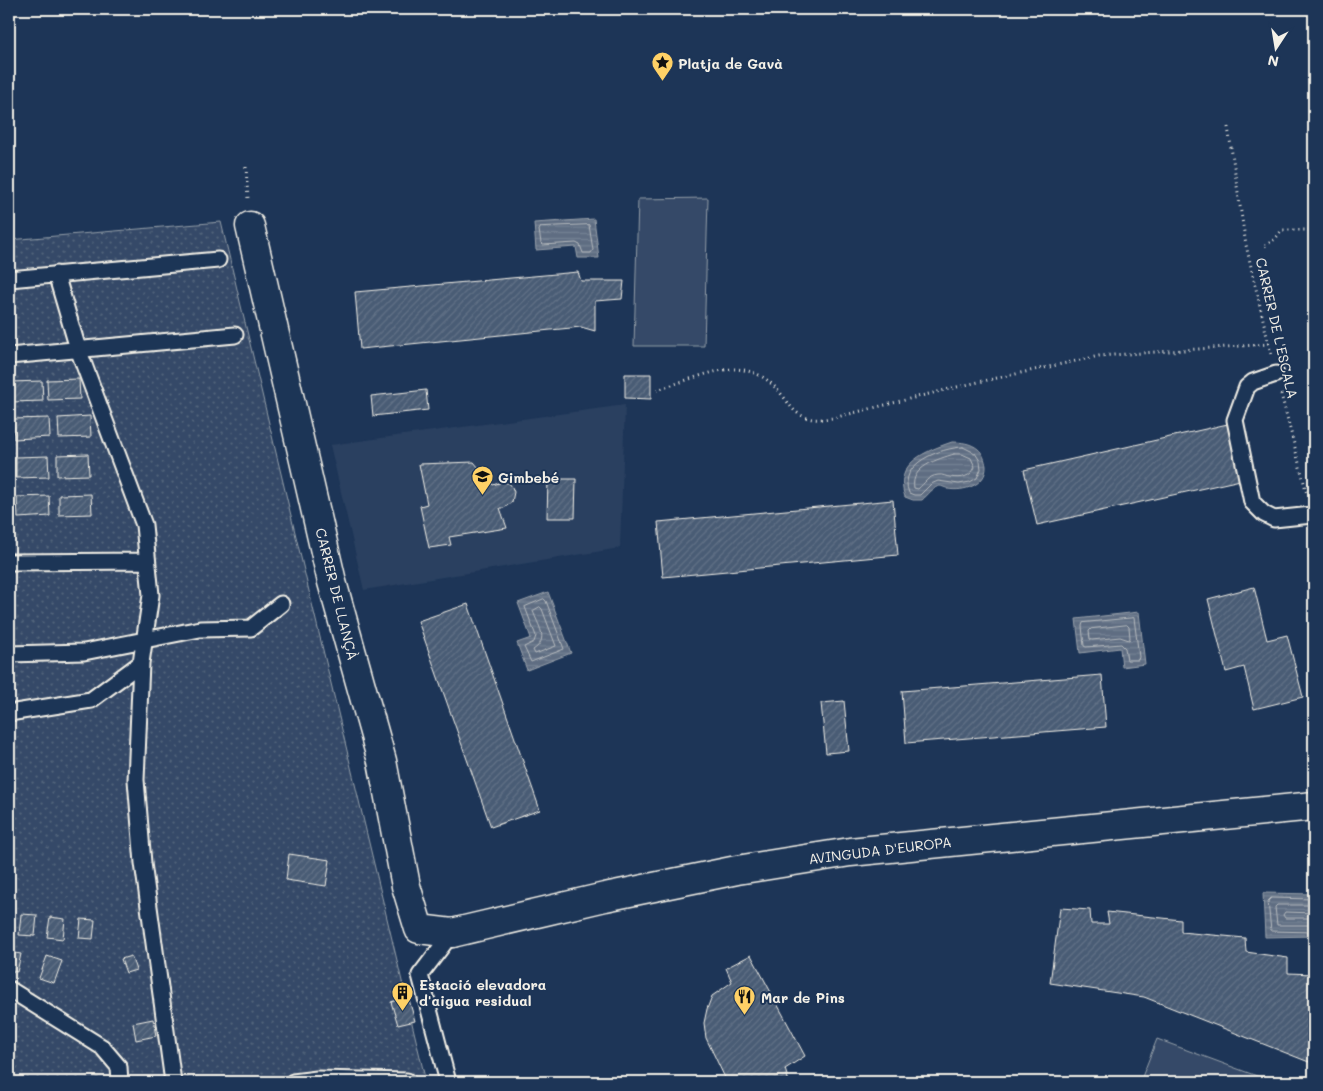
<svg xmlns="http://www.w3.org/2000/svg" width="1323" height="1091" viewBox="0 0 1323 1091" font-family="Mali,sans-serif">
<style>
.built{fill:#2a4060}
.grass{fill:url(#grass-dots);stroke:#949ea8}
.pitch{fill:#354a67;stroke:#949ea8}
.water{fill:url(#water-rules);stroke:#9aa2ab}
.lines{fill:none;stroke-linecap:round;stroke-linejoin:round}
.shore{stroke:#b8bcbf;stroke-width:1}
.building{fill:url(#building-hatch);stroke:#f4f1e8}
.lane-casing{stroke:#f4f1e8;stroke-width:19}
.street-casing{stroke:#f4f1e8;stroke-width:31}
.secondary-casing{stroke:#f4f1e8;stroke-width:31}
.path{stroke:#f4f1e8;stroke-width:3;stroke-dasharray:1 4;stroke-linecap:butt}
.lane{stroke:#1d3557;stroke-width:15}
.street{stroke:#1d3557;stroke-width:28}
.secondary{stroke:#1d3557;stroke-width:28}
.labels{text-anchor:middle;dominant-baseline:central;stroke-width:4;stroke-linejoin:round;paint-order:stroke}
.poi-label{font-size:14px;font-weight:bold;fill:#f4f1e8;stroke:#1d3557;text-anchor:start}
.street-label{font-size:14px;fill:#f4f1e8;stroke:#1d3557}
</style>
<defs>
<pattern id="grass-dots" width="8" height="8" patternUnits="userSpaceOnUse" patternTransform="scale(1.25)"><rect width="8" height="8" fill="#354a67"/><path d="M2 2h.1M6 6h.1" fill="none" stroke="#53657d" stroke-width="1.8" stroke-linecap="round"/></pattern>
<pattern id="water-rules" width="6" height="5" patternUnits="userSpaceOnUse" patternTransform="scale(1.25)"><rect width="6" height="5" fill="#5e6d82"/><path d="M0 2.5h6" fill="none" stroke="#768294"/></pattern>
<pattern id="building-hatch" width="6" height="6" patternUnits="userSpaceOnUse" patternTransform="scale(1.25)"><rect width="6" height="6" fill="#485b74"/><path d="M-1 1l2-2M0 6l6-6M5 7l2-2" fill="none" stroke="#637388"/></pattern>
</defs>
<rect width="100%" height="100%" fill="#1d3557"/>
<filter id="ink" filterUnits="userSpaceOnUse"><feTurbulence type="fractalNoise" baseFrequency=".02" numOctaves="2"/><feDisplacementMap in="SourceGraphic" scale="10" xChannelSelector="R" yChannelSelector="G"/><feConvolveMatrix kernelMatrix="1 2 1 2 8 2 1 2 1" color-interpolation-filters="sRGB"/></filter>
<g filter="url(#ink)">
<path class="built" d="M 625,405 L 620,548 L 364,590 L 330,445 Z"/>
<path class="grass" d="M 221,222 L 426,1082 L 9,1082 L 9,240 Z"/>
<path class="pitch" d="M 708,198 L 704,346 L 634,346 L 638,199 Z
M 1157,1039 L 1273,1082 L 1140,1082 Z"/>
<path class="water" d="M 594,219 L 599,258 L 578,258 L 576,247 L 536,250 L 534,223 Z
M 952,442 C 961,442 971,443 978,449 C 983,453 985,460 986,466 C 987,485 963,492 948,489 C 947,488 941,486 940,486 C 934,486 927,496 922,500 L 913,500 L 905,497 C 893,463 926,451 952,442 Z
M 548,592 L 571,653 L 527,670 L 517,643 L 531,638 L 518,603 Z
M 1139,612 L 1145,664 L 1122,667 L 1120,648 L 1080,653 L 1076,619 Z
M 1263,893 L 1314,894 L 1314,936 L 1265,937 Z"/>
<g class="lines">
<path class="shore" d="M 589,225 L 593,250 L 591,253 L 583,253 L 580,245 L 576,243 L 543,245 L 541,243 L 539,230 L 541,227 Z
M 963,447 L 975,453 L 980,461 L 981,469 L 977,478 L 970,482 L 959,484 L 938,481 L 931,484 L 920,495 L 914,495 L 909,493 C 897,463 941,448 963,447 Z
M 954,454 L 962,454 L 971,458 L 975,467 C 971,477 961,479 950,477 C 946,477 943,474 938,475 C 928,476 925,483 918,489 L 914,488 C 910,467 938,459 954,454 Z
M 544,599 L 546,601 L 564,649 L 531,662 L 524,647 L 534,642 L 536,636 L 525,607 Z
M 540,607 L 542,609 L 556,646 L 535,654 L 533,650 C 550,639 538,626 533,611 Z
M 1134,618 L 1139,657 L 1138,660 L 1127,660 L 1125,648 L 1121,644 L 1086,647 L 1084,646 L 1082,626 L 1083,623 Z
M 1127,625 L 1129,627 L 1130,638 L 1129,640 L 1120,637 L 1092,640 L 1090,639 L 1089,631 L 1091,629 Z
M 1314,899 L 1271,898 L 1268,901 L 1271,931 L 1314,932
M 1314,905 L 1277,905 L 1275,907 L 1277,925 L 1314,925
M 1314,913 L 1285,912 L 1283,915 L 1285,918 L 1314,918"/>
</g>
<path class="building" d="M 578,272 L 581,281 L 624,281 L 622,299 L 595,301 L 595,331 L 581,327 L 360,349 L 355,292 Z
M 625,374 L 651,374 L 651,399 L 625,398 Z
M 79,379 L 80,399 L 48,400 L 47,380 Z
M 42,381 L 43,401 L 11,402 L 10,382 Z
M 426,390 L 428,410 L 373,416 L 371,396 Z
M 90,416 L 91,437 L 59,438 L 58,418 Z
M 49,418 L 50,437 L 14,439 L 13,419 Z
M 1232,423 L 1245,479 L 1037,525 L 1024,470 Z
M 88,454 L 89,475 L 57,476 L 57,455 Z
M 48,456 L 49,477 L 16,478 L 16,457 Z
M 474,462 L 493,485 L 502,482 L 509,483 L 512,487 L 514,492 L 512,502 L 504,508 L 500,508 L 507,528 L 449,537 L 451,545 L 429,548 L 420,506 L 427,504 L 419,464 Z
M 548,479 L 576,479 L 575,518 L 547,518 Z
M 91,494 L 92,514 L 59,515 L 59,495 Z
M 49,496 L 50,516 L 18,518 L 17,497 Z
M 893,500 L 898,555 L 663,577 L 658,522 Z
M 1254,587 L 1267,640 L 1287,635 L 1303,697 L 1254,709 L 1244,667 L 1226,672 L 1208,599 Z
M 468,604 L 540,810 L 491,827 L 418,621 Z
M 1102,675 L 1106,727 L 906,743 L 902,691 Z
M 844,701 L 849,751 L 826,753 L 821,703 Z
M 289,854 L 330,860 L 326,886 L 286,880 Z
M 1060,908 L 1090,910 L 1091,924 L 1109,924 L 1107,912 L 1181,920 L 1181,932 L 1245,938 L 1246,952 L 1288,958 L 1288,973 L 1314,974 L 1314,1064 L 1144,997 L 1050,983 Z
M 21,914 L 37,915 L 35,936 L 19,935 Z
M 50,917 L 65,919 L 63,939 L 47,937 Z
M 81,919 L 95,920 L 93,939 L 79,938 Z
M 9,952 L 21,954 L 17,972 L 9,970 Z
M 751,955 L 805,1056 L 785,1069 L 789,1082 L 727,1082 L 706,1038 L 704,1023 L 707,1009 L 712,996 L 732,982 L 726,968 Z
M 47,956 L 62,961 L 54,983 L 39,978 Z
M 131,956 L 136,970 L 126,973 L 121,959 Z
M 408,996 L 415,1021 L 398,1025 L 391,1002 Z
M 153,1019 L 156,1036 L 136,1040 L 133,1023 Z"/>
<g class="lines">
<defs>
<path id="lane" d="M 9,279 L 218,260
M 9,356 L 235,335
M 1276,374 L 1253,382 L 1247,387 L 1235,420 L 1252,502 L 1264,514 L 1274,519 L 1312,515
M 9,562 L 147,561
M 9,654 L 84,652 L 200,629 L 251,628 L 281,604
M 141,663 L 136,780 L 143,863 L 173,1082
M 9,713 L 91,700 L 141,663 L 151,595 L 144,525 L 78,349 L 56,274
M 9,989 L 102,1047 L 119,1067 L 120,1082
M 293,1082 L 317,1079 L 407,1081
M 448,1082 L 420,975 L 452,933"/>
<path id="street" d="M 250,226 L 332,582 L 382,761 L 406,886 L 419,929 L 452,933"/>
<path id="secondary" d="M 452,933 L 605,897 L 737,870 L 850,852 L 1314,806"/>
</defs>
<use href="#lane" class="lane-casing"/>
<use href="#street" class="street-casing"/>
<use href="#secondary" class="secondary-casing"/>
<path class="path" d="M 1228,127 L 1246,245 L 1271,354
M 246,167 L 248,199
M 1265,246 L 1275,239 L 1282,230 L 1314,230
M 657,390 C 676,384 717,368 736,369 C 760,371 772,382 786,400 C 791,407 795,413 803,416 C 812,421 823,419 833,418 L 965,385 L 1099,356 L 1269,344
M 1281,394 L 1307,494"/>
<use href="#lane" class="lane"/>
<use href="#street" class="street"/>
<use href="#secondary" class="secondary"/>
</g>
</g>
<defs>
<symbol id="sight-pin" viewBox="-11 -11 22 30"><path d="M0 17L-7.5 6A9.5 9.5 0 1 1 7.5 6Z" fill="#ffd166" stroke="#1d3557"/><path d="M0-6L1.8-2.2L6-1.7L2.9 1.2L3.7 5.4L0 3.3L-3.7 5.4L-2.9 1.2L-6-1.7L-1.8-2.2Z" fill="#111"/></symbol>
<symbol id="school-pin" viewBox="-11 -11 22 30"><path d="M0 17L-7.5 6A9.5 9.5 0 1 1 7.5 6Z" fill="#ffd166" stroke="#1d3557"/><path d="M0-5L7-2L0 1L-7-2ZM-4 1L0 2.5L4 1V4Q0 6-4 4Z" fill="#111"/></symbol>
<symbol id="building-pin" viewBox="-11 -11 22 30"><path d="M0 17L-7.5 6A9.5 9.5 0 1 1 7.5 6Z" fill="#ffd166" stroke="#1d3557"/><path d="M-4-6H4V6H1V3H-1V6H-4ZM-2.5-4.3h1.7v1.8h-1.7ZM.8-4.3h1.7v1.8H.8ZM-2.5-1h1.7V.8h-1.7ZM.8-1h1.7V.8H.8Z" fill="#111"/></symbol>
<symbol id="restaurant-pin" viewBox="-11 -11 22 30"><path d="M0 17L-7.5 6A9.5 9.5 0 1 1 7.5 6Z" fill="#ffd166" stroke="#1d3557"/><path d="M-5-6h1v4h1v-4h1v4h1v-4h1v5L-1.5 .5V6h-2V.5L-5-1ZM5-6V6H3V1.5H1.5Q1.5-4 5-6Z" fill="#111"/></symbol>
</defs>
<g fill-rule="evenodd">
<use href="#sight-pin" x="650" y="50" width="25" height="34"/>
<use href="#school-pin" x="470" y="464" width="25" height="34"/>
<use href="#building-pin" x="390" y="980" width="25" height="34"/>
<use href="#restaurant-pin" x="732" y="984" width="25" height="34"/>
</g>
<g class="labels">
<g class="poi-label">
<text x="678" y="63">Platja de Gavà</text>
<text x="498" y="477">Gimbebé</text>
<text x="419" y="984">Estació elevadora<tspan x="419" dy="16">d'aigua residual</tspan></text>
<text x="761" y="997">Mar de Pins</text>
</g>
<g class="street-label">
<text transform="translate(1277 328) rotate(77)">CARRER DE L'ESCALA</text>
<text transform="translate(337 594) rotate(76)">CARRER DE LLANÇÀ</text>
<text transform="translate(880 850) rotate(-7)">AVINGUDA D'EUROPA</text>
</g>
</g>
<rect width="1323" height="1091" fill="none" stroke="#1d3557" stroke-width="30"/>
<rect x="15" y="15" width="1293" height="1061" fill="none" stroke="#f4f1e8" stroke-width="2" filter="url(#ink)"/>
<g transform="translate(1276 48) rotate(192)" stroke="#1d3557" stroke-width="4" paint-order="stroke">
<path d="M0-4L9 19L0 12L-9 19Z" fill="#f4f1e8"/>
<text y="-8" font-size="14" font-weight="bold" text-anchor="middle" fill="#f4f1e8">N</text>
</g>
</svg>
